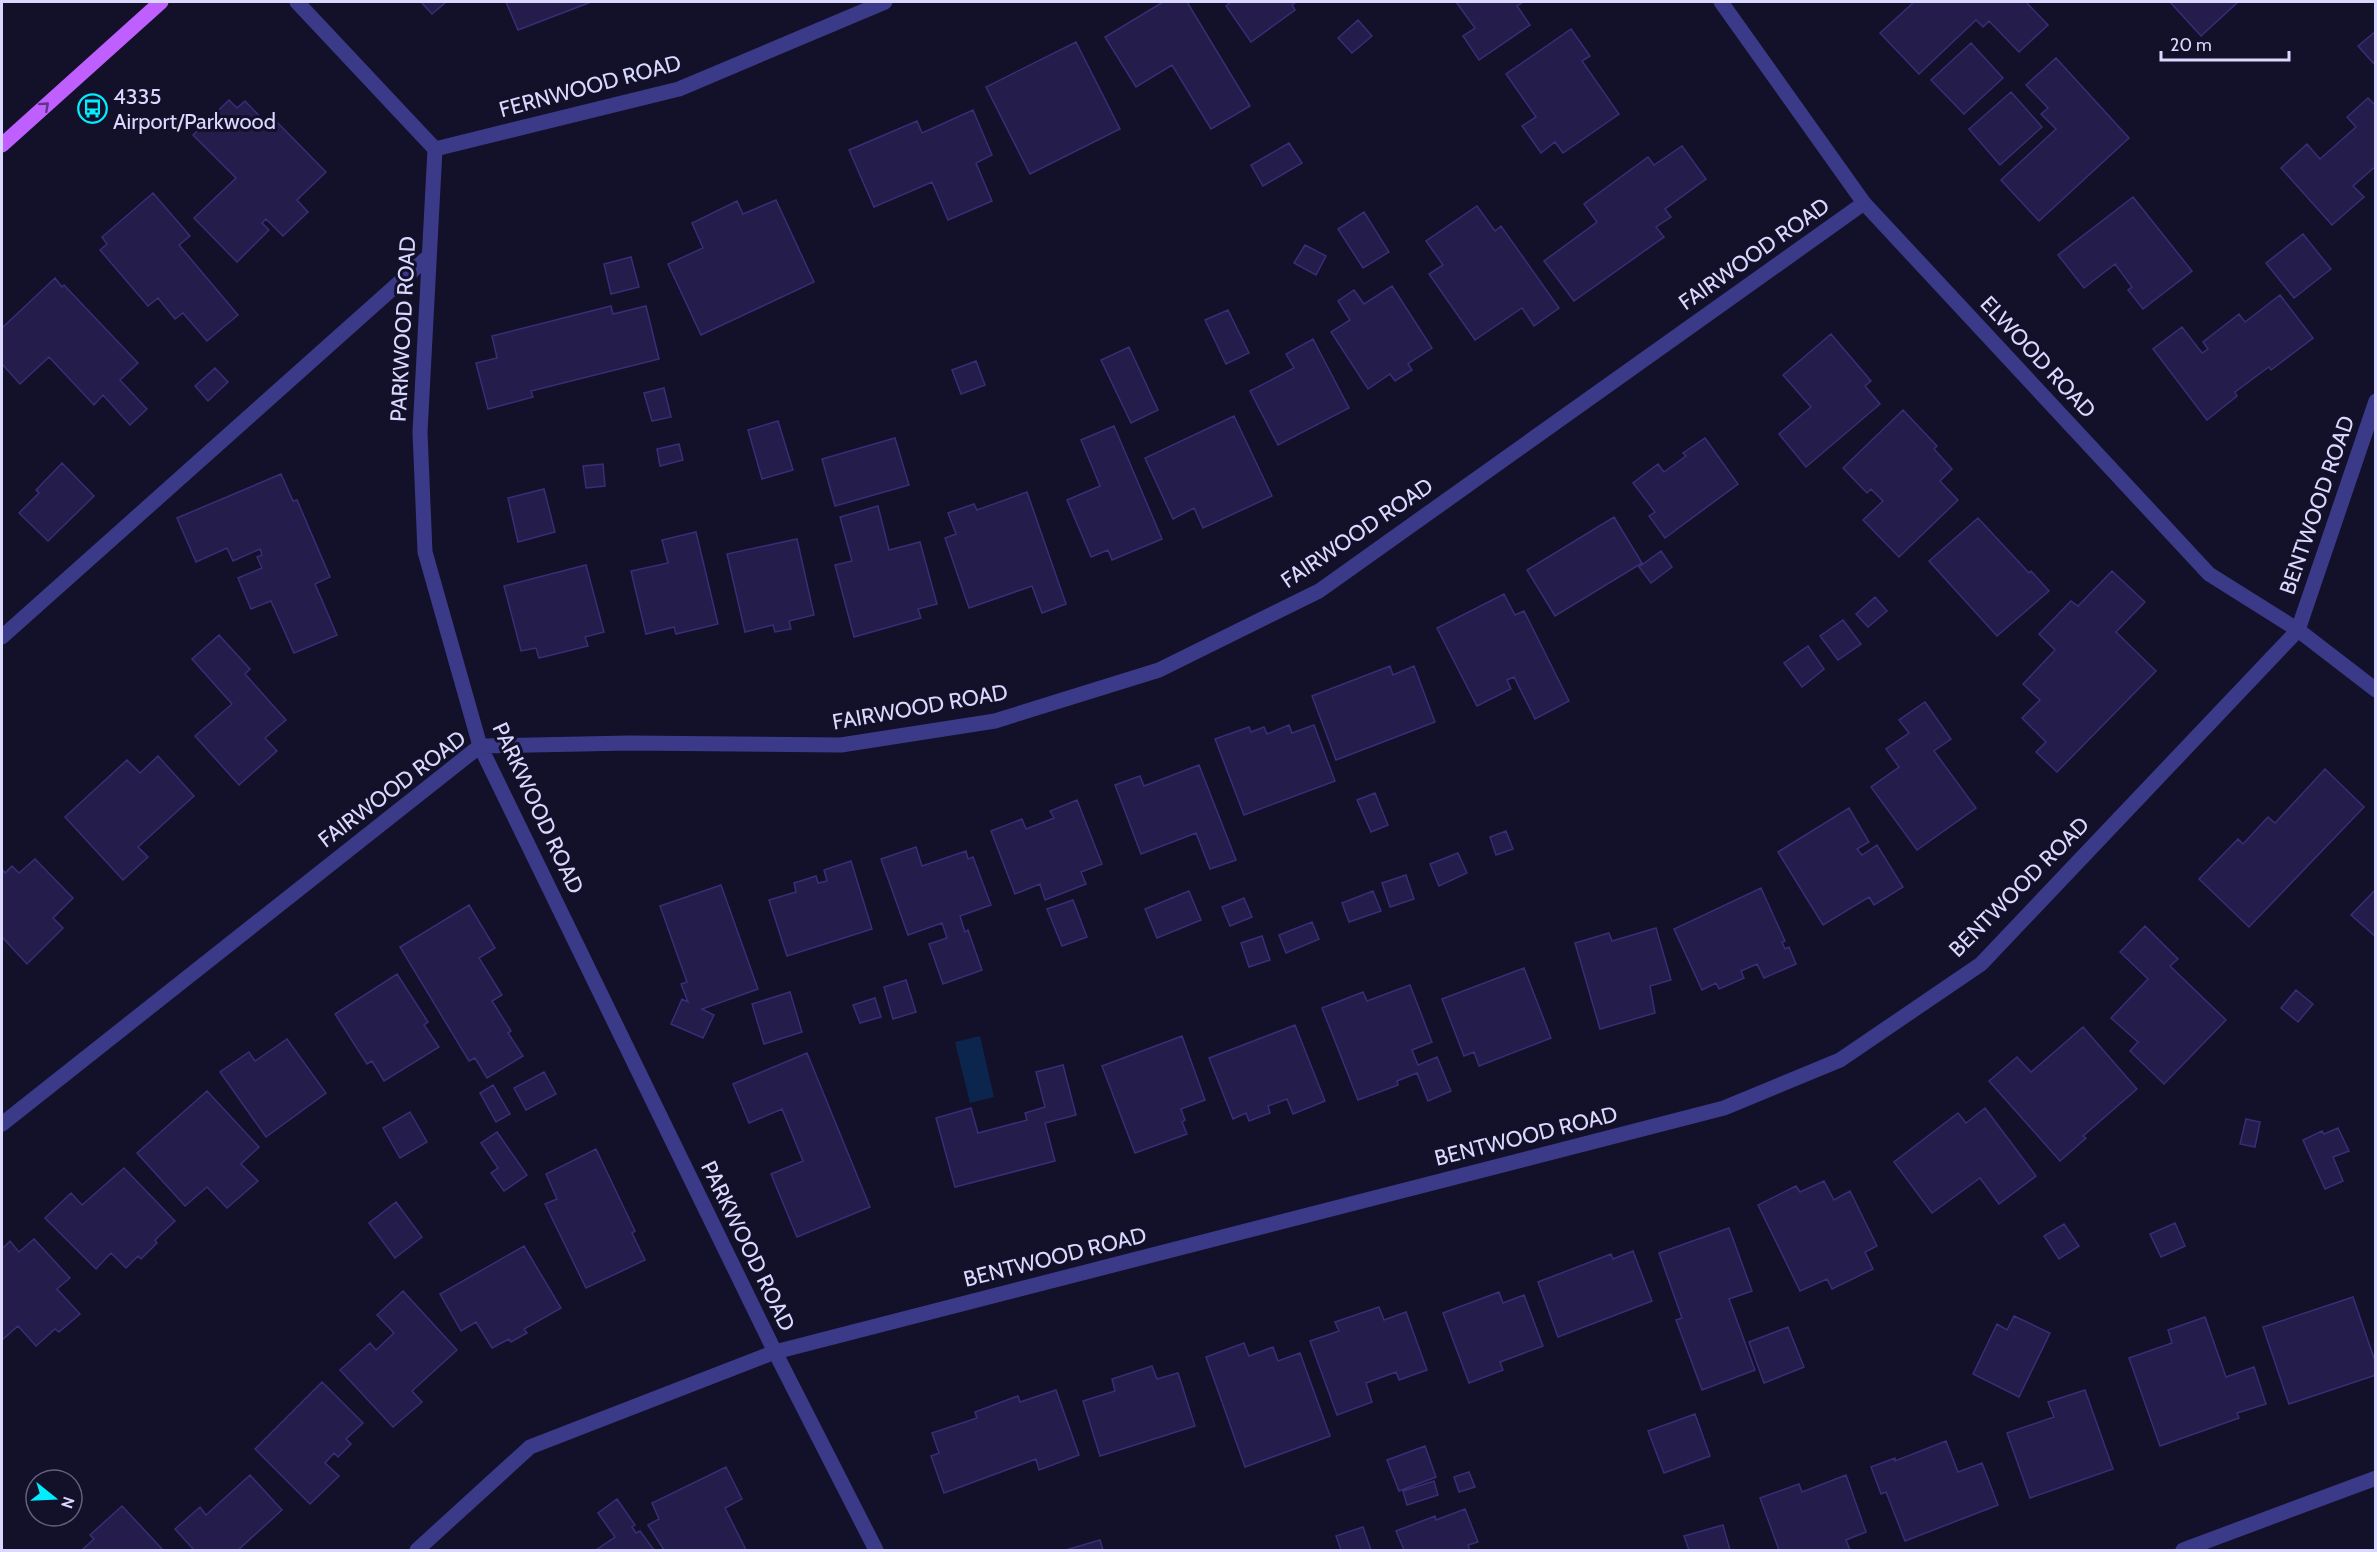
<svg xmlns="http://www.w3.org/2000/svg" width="2377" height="1552" viewBox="0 0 2377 1552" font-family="Cabin,sans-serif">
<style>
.water{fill:#0c254c}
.building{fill:#241c4b;stroke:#3a2d77;stroke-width:1.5}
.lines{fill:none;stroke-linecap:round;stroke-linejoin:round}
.minor{stroke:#3b3a89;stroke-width:15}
.major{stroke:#bf5fff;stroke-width:15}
.oneway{stroke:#603489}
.labels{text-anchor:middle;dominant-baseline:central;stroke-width:6;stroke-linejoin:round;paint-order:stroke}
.street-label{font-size:22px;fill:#dbd8ff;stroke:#131029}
.poi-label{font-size:22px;fill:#dbd8ff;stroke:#131029;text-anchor:start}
</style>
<rect width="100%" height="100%" fill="#131029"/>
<path class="water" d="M 980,1036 L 994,1097 L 970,1103 L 955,1042 Z"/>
<path class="building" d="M 421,2 L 446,2 L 432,14 Z
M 506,2 L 591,2 L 518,30 Z
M 1163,2 L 1187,2 L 1250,106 L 1211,129 L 1172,65 L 1136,87 L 1105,37 Z
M 1231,2 L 1296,2 L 1292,5 L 1295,10 L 1251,42 L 1226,6 Z
M 1456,2 L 1523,2 L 1517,6 L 1530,25 L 1479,60 L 1463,36 L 1475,28 Z
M 1914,2 L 2026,2 L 2048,25 L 2019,52 L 1989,21 L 1983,27 L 1976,20 L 1919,74 L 1880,33 Z
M 2170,2 L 2238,2 L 2201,36 Z
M 1358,20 L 1372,36 L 1352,53 L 1338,38 Z
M 1571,29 L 1590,56 L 1582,61 L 1619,114 L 1563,153 L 1555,142 L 1541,153 L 1522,126 L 1536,117 L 1506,74 Z
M 2376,31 L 2376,66 L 2358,46 Z
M 1076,42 L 1120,129 L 1030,174 L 986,87 Z
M 1971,43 L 2003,78 L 1964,114 L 1931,80 Z
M 2056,58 L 2129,138 L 2039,221 L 2001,180 L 2056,129 L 2041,114 L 2048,108 L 2026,85 Z
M 2011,92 L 2042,127 L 2000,165 L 1969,129 Z
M 2368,98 L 2376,106 L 2376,166 L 2353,186 L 2364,197 L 2332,225 L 2281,168 L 2307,144 L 2320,159 L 2356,127 L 2347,117 Z
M 229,100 L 237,108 L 245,101 L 268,125 L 274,119 L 326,172 L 297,200 L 308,212 L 283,236 L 266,219 L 262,223 L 269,230 L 237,262 L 194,218 L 236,178 L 193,135 Z
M 973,110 L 992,155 L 976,163 L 992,201 L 948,220 L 932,182 L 874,207 L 849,150 L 917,121 L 922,133 Z
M 1289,143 L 1302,163 L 1263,186 L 1251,165 Z
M 1682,146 L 1706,179 L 1665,209 L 1671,217 L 1656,227 L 1664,237 L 1574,301 L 1544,261 L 1597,222 L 1584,204 L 1648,157 L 1654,165 Z
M 153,193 L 190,236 L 179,245 L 238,315 L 207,341 L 183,313 L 175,319 L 158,298 L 148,306 L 100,250 L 107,244 L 102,237 Z
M 2133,197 L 2192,271 L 2143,309 L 2128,290 L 2132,287 L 2115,264 L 2084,288 L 2058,255 Z
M 776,200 L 814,282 L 701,335 L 668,264 L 703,248 L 692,223 L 737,201 L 743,214 Z
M 1477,206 L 1495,231 L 1501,226 L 1559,308 L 1534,326 L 1522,308 L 1475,340 L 1429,274 L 1443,265 L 1426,241 Z
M 1364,212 L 1389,252 L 1363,268 L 1338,229 Z
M 2303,234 L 2331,269 L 2294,298 L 2266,263 Z
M 1305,245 L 1326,256 L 1316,275 L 1294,263 Z
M 631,257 L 639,287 L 611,294 L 604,264 Z
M 55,278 L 62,287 L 64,285 L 138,363 L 120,380 L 147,409 L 130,425 L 103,395 L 94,405 L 49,357 L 20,384 L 2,364 L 2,328 Z
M 1392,286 L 1432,348 L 1408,364 L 1412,370 L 1395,381 L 1390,374 L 1368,389 L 1331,332 L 1350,320 L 1338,301 L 1354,290 L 1364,304 Z
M 2280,295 L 2313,338 L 2271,370 L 2269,367 L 2266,369 L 2235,392 L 2237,396 L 2207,420 L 2153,349 L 2182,327 L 2202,353 L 2208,349 L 2203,342 L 2239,314 L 2245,322 Z
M 611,306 L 613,314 L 646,306 L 659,359 L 531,391 L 533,397 L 488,409 L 476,363 L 497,358 L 492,336 Z
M 1228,310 L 1249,353 L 1226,364 L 1205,320 Z
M 1831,334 L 1871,381 L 1865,386 L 1880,404 L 1806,467 L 1779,434 L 1811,407 L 1783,375 Z
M 1313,339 L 1349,408 L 1278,445 L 1250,391 L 1294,368 L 1286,354 Z
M 1129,347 L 1158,410 L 1131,423 L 1101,360 Z
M 976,361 L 985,385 L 961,394 L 952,370 Z
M 215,368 L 228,382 L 208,401 L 195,386 Z
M 664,388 L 671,417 L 652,421 L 644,393 Z
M 1903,410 L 1937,446 L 1934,449 L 1952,469 L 1940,481 L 1958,500 L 1899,557 L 1863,520 L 1883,501 L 1871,489 L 1867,493 L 1843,468 Z
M 1234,416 L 1272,496 L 1203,528 L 1194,508 L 1173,519 L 1145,458 Z
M 778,421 L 793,470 L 762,479 L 748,430 Z
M 1114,426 L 1162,539 L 1112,560 L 1108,550 L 1091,557 L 1067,500 L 1100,486 L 1081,440 Z
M 895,438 L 909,485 L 835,506 L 822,459 Z
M 1705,438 L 1738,484 L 1665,538 L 1649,516 L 1655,512 L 1633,483 L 1658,464 L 1664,472 L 1686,456 L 1683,453 Z
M 679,444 L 683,460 L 660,466 L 657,449 Z
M 62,463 L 94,496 L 48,541 L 19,513 L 39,493 L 36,490 Z
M 603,464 L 605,486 L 586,488 L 583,466 Z
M 281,474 L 293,501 L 297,500 L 330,577 L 315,584 L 337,635 L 294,653 L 271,601 L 251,609 L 238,578 L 262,568 L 257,557 L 262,555 L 260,549 L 233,561 L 227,548 L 196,562 L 177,518 Z
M 544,489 L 555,532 L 518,542 L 508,498 Z
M 1027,492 L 1066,604 L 1042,613 L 1032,586 L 969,608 L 945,538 L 956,534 L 948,513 L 974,504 L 977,510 Z
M 878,506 L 889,550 L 920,542 L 937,604 L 918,609 L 921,618 L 854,637 L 835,565 L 852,561 L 840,517 Z
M 1614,517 L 1642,563 L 1555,616 L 1527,570 Z
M 1978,518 L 2029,573 L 2031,571 L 2049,591 L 1997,636 L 1929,561 Z
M 696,532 L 718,624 L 676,634 L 674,627 L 646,634 L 631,571 L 668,563 L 662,540 Z
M 797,539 L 814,615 L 789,621 L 791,629 L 775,632 L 773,625 L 745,632 L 727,554 Z
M 1661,551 L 1672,567 L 1651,583 L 1639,567 Z
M 586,565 L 604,632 L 585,637 L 588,646 L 539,658 L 536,648 L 521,651 L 504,586 Z
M 2112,571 L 2145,602 L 2116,632 L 2156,671 L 2057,772 L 2036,752 L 2046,742 L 2022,718 L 2040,700 L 2023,684 L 2055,650 L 2039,634 L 2071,601 L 2078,606 Z
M 1504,594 L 1515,615 L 1524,611 L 1569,701 L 1535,719 L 1514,677 L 1507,680 L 1511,689 L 1477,706 L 1437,628 Z
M 1875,597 L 1887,611 L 1868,627 L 1856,614 Z
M 1843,620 L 1861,644 L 1838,660 L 1820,636 Z
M 219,635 L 250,669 L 245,674 L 286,720 L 265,738 L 277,751 L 239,785 L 195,736 L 232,704 L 192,659 Z
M 1808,646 L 1824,669 L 1802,687 L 1784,663 Z
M 1390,666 L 1393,675 L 1414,666 L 1435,722 L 1336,760 L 1312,696 Z
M 1925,702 L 1951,739 L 1934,751 L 1976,808 L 1917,850 L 1871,787 L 1899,767 L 1886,749 L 1909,733 L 1899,720 Z
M 1289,725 L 1292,733 L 1314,725 L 1335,781 L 1244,815 L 1215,739 L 1249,727 L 1251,732 L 1264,727 L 1267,734 Z
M 158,756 L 194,796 L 138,847 L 148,857 L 123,880 L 65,817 L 127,760 L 140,773 Z
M 1199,765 L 1236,860 L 1210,869 L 1196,833 L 1141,854 L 1115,785 L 1140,776 L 1144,786 Z
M 2325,769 L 2364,807 L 2249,927 L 2199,879 L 2238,839 L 2243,844 L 2268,817 L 2275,823 Z
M 1375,793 L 1388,825 L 1371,832 L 1357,800 Z
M 1077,800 L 1102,864 L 1081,872 L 1086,884 L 1045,900 L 1040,884 L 1015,894 L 991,831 L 1022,819 L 1026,829 L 1054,818 L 1050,811 Z
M 1849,808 L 1869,842 L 1857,849 L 1862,855 L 1877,845 L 1903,887 L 1874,905 L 1869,897 L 1823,925 L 1778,852 Z
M 1506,831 L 1513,849 L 1496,855 L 1490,837 Z
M 916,847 L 922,866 L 966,851 L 968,859 L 973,857 L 991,905 L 960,916 L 965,932 L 968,930 L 982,970 L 943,984 L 929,944 L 947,938 L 942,923 L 908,935 L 881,859 Z
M 1458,853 L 1467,873 L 1439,886 L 1430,864 Z
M 35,859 L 73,898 L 53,918 L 63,928 L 27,964 L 2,937 L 2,869 L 5,873 L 12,866 L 19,873 Z
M 851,861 L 872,929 L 787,956 L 769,900 L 796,892 L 794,883 L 816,876 L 818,883 L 827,881 L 824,870 Z
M 1406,875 L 1414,899 L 1390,907 L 1382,883 Z
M 721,885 L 758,989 L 702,1009 L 714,1015 L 703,1038 L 671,1024 L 682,999 L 688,1002 L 681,984 L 687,982 L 660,906 Z
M 1761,888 L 1785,941 L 1782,942 L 1785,949 L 1789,947 L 1796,964 L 1764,978 L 1757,964 L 1741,971 L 1744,978 L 1719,989 L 1716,983 L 1702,990 L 1674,929 Z
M 2376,889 L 2376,937 L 2351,915 Z
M 1189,891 L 1201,920 L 1157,938 L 1145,909 Z
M 1373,891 L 1381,911 L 1349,922 L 1342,903 Z
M 1244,898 L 1252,917 L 1230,926 L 1222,907 Z
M 1073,900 L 1087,937 L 1062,946 L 1047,909 Z
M 469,905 L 495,948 L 479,958 L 502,995 L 492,1001 L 511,1031 L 508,1033 L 523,1056 L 487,1078 L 475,1058 L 469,1061 L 400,947 Z
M 1312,922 L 1319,939 L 1286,953 L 1279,935 Z
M 2145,926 L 2178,959 L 2170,966 L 2226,1020 L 2164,1084 L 2130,1051 L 2138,1042 L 2111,1018 L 2148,979 L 2120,952 Z
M 1656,928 L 1671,980 L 1650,986 L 1655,1013 L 1600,1029 L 1575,943 L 1609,933 L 1612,941 Z
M 1262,936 L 1270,960 L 1249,967 L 1241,943 Z
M 1524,968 L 1551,1038 L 1479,1066 L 1474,1052 L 1464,1056 L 1442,999 Z
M 397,974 L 428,1022 L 424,1025 L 439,1047 L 384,1081 L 372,1061 L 367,1064 L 335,1014 Z
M 906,980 L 916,1012 L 893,1019 L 884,987 Z
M 1410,985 L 1432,1042 L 1412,1050 L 1418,1065 L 1437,1057 L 1451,1091 L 1428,1101 L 1417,1073 L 1397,1081 L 1398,1085 L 1358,1100 L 1322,1008 L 1363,992 L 1367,1001 Z
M 2296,990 L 2313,1004 L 2298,1022 L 2281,1008 Z
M 790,992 L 802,1032 L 764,1044 L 752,1004 Z
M 875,998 L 881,1017 L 860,1023 L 853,1005 Z
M 1295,1025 L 1325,1101 L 1293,1114 L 1287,1099 L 1268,1106 L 1270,1113 L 1249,1121 L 1246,1113 L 1233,1119 L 1209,1058 Z
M 2083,1027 L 2137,1089 L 2083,1136 L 2086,1138 L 2060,1161 L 1989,1081 L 2017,1057 L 2031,1072 Z
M 1182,1036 L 1205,1100 L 1181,1109 L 1185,1120 L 1182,1122 L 1187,1134 L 1135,1153 L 1102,1066 Z
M 287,1039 L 326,1093 L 266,1137 L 220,1072 L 249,1052 L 255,1061 Z
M 807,1053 L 870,1207 L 797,1237 L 771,1174 L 803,1161 L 782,1109 L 749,1123 L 733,1084 Z
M 1063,1065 L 1076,1115 L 1045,1123 L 1055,1161 L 955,1187 L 936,1118 L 971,1108 L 978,1133 L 1027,1120 L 1025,1113 L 1045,1107 L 1036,1072 Z
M 544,1072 L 556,1094 L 526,1110 L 514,1088 Z
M 493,1085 L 510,1114 L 496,1122 L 480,1093 Z
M 207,1091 L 259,1147 L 241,1164 L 258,1181 L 227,1208 L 207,1187 L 185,1206 L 137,1153 Z
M 1985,1108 L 2036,1176 L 1999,1204 L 1980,1178 L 1932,1213 L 1894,1162 L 1958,1113 L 1966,1123 Z
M 410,1112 L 427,1142 L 400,1158 L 383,1128 Z
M 2246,1119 L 2260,1122 L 2255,1147 L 2240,1144 Z
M 2338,1128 L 2349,1151 L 2333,1157 L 2343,1181 L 2325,1189 L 2303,1140 L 2322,1131 L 2324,1134 Z
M 497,1132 L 527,1175 L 504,1191 L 491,1173 L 498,1168 L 481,1143 Z
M 596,1149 L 635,1231 L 632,1233 L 645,1260 L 586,1288 L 545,1204 L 557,1199 L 546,1174 Z
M 124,1168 L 175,1221 L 155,1240 L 157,1243 L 141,1259 L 138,1256 L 126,1268 L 111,1253 L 96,1269 L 45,1218 L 71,1193 L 82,1205 Z
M 1824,1181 L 1834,1200 L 1850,1191 L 1877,1246 L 1865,1252 L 1873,1269 L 1832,1289 L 1827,1279 L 1800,1291 L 1758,1205 L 1796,1186 L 1800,1192 Z
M 396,1202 L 422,1237 L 395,1258 L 369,1223 Z
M 2175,1223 L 2185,1246 L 2161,1257 L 2150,1234 Z
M 2064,1224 L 2079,1246 L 2059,1259 L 2044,1236 Z
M 1729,1228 L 1752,1291 L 1729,1299 L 1755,1370 L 1702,1390 L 1676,1320 L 1682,1318 L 1659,1253 Z
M 34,1239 L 70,1278 L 57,1289 L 80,1314 L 59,1332 L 55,1329 L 36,1346 L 18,1326 L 2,1340 L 2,1249 L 10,1241 L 19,1252 Z
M 524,1246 L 561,1308 L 524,1329 L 527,1333 L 511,1342 L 509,1339 L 492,1348 L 476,1322 L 461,1331 L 440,1294 Z
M 1633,1251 L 1652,1301 L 1558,1337 L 1538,1282 L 1611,1254 L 1613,1259 Z
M 403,1291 L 457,1350 L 412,1391 L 422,1402 L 393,1427 L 340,1370 L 370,1343 L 376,1350 L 394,1333 L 377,1315 Z
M 1499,1292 L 1503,1303 L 1524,1295 L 1543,1346 L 1500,1362 L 1503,1370 L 1469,1383 L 1443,1313 Z
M 2353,1297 L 2376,1364 L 2376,1375 L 2289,1404 L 2263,1327 Z
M 1379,1307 L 1384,1320 L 1406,1312 L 1427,1370 L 1399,1380 L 1396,1372 L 1366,1383 L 1372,1402 L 1337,1415 L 1310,1341 L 1339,1331 L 1335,1322 Z
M 2014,1316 L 2050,1333 L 2019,1397 L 1973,1374 L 1997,1324 L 2007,1330 Z
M 2205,1317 L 2226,1377 L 2254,1367 L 2266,1404 L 2237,1413 L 2239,1418 L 2160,1446 L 2129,1358 L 2172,1343 L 2168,1330 Z
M 1788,1327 L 1804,1367 L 1764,1383 L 1749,1342 Z
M 1244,1343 L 1249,1356 L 1273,1347 L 1278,1361 L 1300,1353 L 1330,1436 L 1245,1467 L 1206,1357 Z
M 1152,1366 L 1157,1379 L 1178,1373 L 1195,1426 L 1100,1456 L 1083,1401 L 1115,1391 L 1112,1379 Z
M 322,1382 L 363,1423 L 346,1439 L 351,1444 L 338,1457 L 334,1453 L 325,1463 L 339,1476 L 310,1504 L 255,1449 Z
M 1056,1390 L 1079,1455 L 1039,1470 L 1036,1459 L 944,1493 L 931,1456 L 939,1453 L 932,1433 L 977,1418 L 975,1412 L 1015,1397 L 1018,1396 L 1020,1402 Z
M 2085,1390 L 2113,1469 L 2030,1498 L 2007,1433 L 2054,1417 L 2048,1402 Z
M 1695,1414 L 1710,1456 L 1664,1473 L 1648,1431 Z
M 1946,1441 L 1958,1472 L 1982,1463 L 1998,1505 L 1905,1541 L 1886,1492 L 1881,1494 L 1871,1467 L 1895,1458 L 1895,1461 Z
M 1425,1446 L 1436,1477 L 1399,1491 L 1387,1460 Z
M 726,1467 L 742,1499 L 725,1508 L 746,1550 L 664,1550 L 648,1525 L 659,1519 L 652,1503 Z
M 1469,1472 L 1475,1487 L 1459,1492 L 1454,1477 Z
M 250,1475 L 282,1510 L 238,1550 L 194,1550 L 175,1529 L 200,1507 L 206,1515 Z
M 1846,1475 L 1866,1532 L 1846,1540 L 1850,1550 L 1779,1550 L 1760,1498 L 1799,1484 L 1802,1492 Z
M 1434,1481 L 1438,1495 L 1407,1505 L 1403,1491 Z
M 617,1499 L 635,1525 L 632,1527 L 636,1533 L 640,1531 L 654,1550 L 596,1550 L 615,1537 L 598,1513 Z
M 122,1506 L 163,1550 L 82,1550 L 94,1539 L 90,1535 Z
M 1465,1509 L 1478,1542 L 1468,1545 L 1470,1550 L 1404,1550 L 1396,1531 L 1435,1516 L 1436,1520 Z
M 1723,1525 L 1730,1550 L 1689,1550 L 1684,1536 Z
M 1363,1527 L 1371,1550 L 1341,1550 L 1336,1536 Z
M 1100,1540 L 1103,1550 L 1066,1550 Z"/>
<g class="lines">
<path class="minor" d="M 297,2 L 435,149 L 420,432 L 425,552 L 480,746 L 775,1352 L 876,1550
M 1721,2 L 1864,203 L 2209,574 L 2298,630 L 2376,690
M 435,149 L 679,89 L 885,2
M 2,637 L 429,256
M 2,1124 L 480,746 L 630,743 L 841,745 L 995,721 L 1159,670 L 1319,591 L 1864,203
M 417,1550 L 530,1447 L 775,1352 L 1724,1108 L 1840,1060 L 1981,964 L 2298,630 L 2376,401
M 2183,1550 L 2376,1478"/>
<path class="major" d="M 2,145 L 161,2"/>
</g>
<defs><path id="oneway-chevron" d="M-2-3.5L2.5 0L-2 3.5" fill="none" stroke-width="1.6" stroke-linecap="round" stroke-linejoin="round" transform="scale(1.5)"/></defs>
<use class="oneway" href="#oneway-chevron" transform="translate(45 106) rotate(-42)"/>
<defs>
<symbol id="bus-ring" viewBox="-11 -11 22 22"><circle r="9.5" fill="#131029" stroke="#04edff" stroke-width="1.5"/><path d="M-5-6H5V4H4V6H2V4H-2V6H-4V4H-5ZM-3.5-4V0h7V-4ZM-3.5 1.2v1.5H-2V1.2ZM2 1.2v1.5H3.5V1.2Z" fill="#04edff"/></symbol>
</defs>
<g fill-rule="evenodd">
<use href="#bus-ring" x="76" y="92" width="33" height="33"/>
</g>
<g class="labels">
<g class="street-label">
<text transform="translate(590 86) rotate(-15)">FERNWOOD ROAD</text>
<text transform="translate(1754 254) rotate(-35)">FAIRWOOD ROAD</text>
<text transform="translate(403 329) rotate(-87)">PARKWOOD ROAD</text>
<text transform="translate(2038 357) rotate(47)">ELWOOD ROAD</text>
<text transform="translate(2317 505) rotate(-71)">BENTWOOD ROAD</text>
<text transform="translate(1357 533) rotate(-34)">FAIRWOOD ROAD</text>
<text transform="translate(920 707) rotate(-10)">FAIRWOOD ROAD</text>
<text transform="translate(392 789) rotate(-37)">FAIRWOOD ROAD</text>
<text transform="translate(538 808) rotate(65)">PARKWOOD ROAD</text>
<text transform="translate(2019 887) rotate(-45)">BENTWOOD ROAD</text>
<text transform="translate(1526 1136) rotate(-14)">BENTWOOD ROAD</text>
<text transform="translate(748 1246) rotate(64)">PARKWOOD ROAD</text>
<text transform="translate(1055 1257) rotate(-14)">BENTWOOD ROAD</text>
</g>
<g class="poi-label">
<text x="113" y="96">4335<tspan x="113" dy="25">Airport/Parkwood</tspan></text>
</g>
</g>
<rect width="2377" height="1552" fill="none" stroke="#dbd8ff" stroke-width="6"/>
<g transform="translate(54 1498) rotate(108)"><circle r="28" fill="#131029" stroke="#63607f" stroke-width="1.5"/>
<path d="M0-4.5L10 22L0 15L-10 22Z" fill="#04edff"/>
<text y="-9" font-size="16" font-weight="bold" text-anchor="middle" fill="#dbd8ff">N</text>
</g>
<path d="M2161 51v9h128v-9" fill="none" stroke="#dbd8ff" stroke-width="3"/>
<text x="2170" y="51" font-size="18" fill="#dbd8ff" stroke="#131029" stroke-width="4.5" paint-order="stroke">20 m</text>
</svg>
